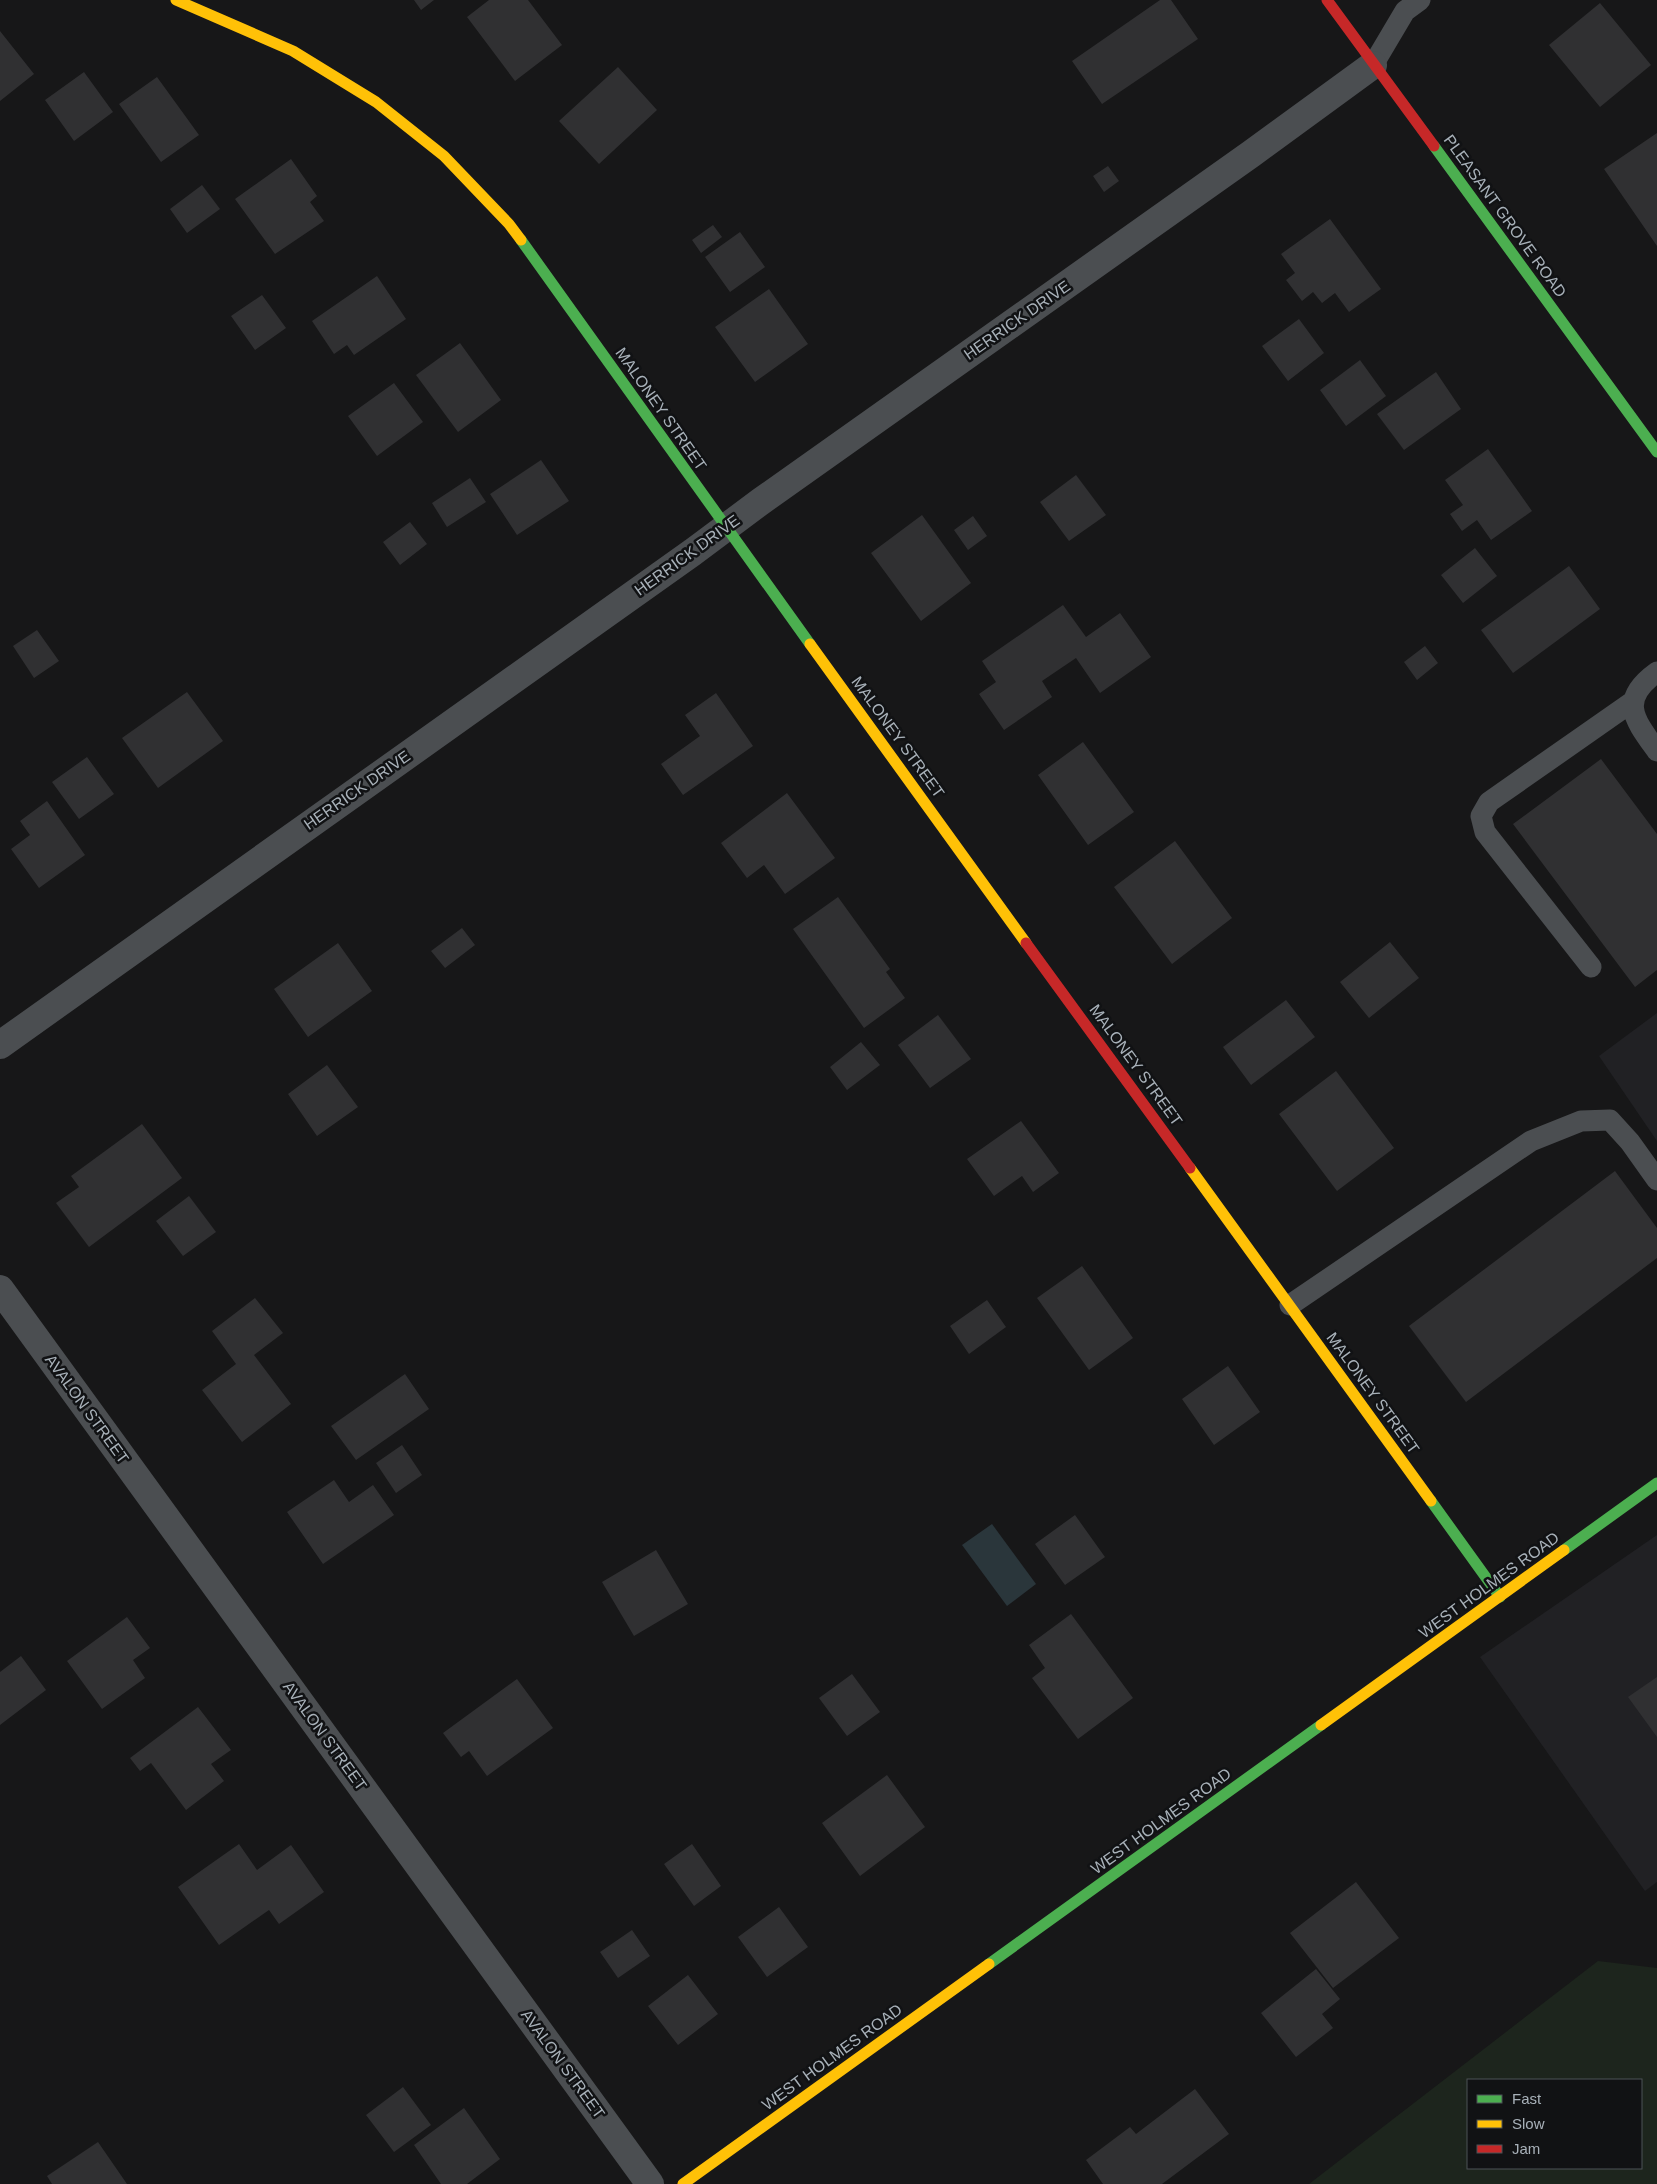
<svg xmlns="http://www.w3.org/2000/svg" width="1657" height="2184" viewBox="0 0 1657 2184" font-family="Helvetica,sans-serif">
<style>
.built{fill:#212124}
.green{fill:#1d251d;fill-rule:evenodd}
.water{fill:#2a363b}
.building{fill:#303032}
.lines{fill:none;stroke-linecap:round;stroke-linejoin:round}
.lane{stroke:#4b4e51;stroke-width:21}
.street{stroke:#4b4e51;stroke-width:28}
.fast{stroke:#4caf50;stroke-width:11}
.slow{stroke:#ffc107;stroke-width:11}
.jam{stroke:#c62828;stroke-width:11}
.labels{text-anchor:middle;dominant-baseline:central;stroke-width:5;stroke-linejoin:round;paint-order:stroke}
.street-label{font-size:16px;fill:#a8b1b9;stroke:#111214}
</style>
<rect width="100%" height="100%" fill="#171718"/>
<path class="built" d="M 1657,1013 L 1657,1141 L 1599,1056 Z
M 1657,1535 L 1657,1882 L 1645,1891 L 1480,1657 Z"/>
<path class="green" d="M 1598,1961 L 1657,1968 L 1657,2184 L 1309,2184 ZM 1468,2080 L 1641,2080 L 1641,2168 L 1468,2168 Z"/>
<path class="water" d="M 992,1524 L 1036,1584 L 1007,1606 L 962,1545 Z"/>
<path class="building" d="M 414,0 L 434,0 L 421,10 Z
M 489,0 L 528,0 L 562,45 L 515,81 L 467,17 Z
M 1160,0 L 1171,0 L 1198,39 L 1102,104 L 1072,61 Z
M 1600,3 L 1651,65 L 1600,107 L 1549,45 Z
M 0,31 L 34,74 L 0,101 Z
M 618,67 L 657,110 L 599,164 L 559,121 Z
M 84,72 L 113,112 L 74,141 L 45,100 Z
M 157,77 L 199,135 L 161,162 L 119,104 Z
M 1657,133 L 1657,246 L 1604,169 Z
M 291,159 L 317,196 L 310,202 L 324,221 L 275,254 L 235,199 Z
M 1108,166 L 1119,181 L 1104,192 L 1093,176 Z
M 202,185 L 220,209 L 187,233 L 170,209 Z
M 1330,219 L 1381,289 L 1349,312 L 1335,293 L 1322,303 L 1313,292 L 1302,301 L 1286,280 L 1295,273 L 1281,254 Z
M 713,225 L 722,237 L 701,253 L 692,240 Z
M 740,232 L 765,267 L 730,292 L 705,257 Z
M 377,276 L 406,319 L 354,355 L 347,345 L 334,354 L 312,321 Z
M 769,289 L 808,344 L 755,382 L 715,327 Z
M 262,295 L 286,328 L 255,350 L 231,316 Z
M 1299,319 L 1324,353 L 1288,381 L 1262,346 Z
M 460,343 L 501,400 L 458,432 L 416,375 Z
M 1360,360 L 1386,396 L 1346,426 L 1320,390 Z
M 1436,372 L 1461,409 L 1404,450 L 1377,414 Z
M 394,383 L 423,422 L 377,456 L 348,416 Z
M 1488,449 L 1532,511 L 1491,540 L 1477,520 L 1462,531 L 1450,514 L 1463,505 L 1445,480 Z
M 541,460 L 569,501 L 517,535 L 490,494 Z
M 1076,475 L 1106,515 L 1069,541 L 1040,502 Z
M 470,478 L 486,502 L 447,527 L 432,503 Z
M 922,515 L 971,583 L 921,621 L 871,553 Z
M 973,516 L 987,536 L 968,550 L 954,530 Z
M 410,522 L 427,544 L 400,565 L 383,542 Z
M 1475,548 L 1497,576 L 1463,603 L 1441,575 Z
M 1569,566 L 1600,609 L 1513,673 L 1481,630 Z
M 1063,605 L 1086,637 L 1120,613 L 1151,657 L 1100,693 L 1076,658 L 1042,681 L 1052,697 L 1004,730 L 979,694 L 996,682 L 982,661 Z
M 37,630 L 59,661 L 34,678 L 13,646 Z
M 1425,646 L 1438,663 L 1417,680 L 1404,662 Z
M 187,692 L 223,741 L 158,788 L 122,738 Z
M 716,693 L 753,746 L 683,795 L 661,764 L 700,736 L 685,715 Z
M 1083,742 L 1134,812 L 1088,845 L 1038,775 Z
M 87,757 L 114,794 L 79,819 L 52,782 Z
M 1601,759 L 1657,834 L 1657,970 L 1635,987 L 1513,824 Z
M 787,793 L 835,858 L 785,894 L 764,865 L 747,878 L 721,843 Z
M 47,801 L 85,855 L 39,888 L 11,849 L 30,835 L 20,821 Z
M 1175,841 L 1232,918 L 1172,964 L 1114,887 Z
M 838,897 L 890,969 L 886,972 L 905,998 L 864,1028 L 793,929 Z
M 462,928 L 475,945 L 445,968 L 431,951 Z
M 1390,942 L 1419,978 L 1369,1018 L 1340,982 Z
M 338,943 L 372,991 L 308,1037 L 274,989 Z
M 1286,1000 L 1315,1037 L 1251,1085 L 1223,1047 Z
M 938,1015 L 971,1059 L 930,1088 L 898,1045 Z
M 861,1042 L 880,1065 L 847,1090 L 830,1067 Z
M 327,1065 L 358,1107 L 317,1136 L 288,1094 Z
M 1336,1071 L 1394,1148 L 1337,1191 L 1279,1114 Z
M 1021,1121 L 1059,1173 L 1033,1192 L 1022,1176 L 994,1196 L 967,1159 Z
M 142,1124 L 182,1178 L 89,1247 L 56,1203 L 79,1187 L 71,1176 Z
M 1615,1171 L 1657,1228 L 1657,1258 L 1466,1402 L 1409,1326 Z
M 189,1196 L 216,1232 L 183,1256 L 156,1221 Z
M 1082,1266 L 1133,1338 L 1089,1370 L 1037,1298 Z
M 255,1298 L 283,1333 L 254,1355 L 291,1404 L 242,1442 L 202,1390 L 236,1364 L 212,1331 Z
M 987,1300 L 1006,1327 L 969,1354 L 950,1326 Z
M 1228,1366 L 1260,1412 L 1214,1445 L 1182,1399 Z
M 405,1374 L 429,1409 L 356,1460 L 331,1426 Z
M 402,1445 L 422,1475 L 396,1493 L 376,1463 Z
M 334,1480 L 349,1502 L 373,1485 L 394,1515 L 323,1564 L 287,1512 Z
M 1075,1515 L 1105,1557 L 1065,1585 L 1035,1544 Z
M 656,1550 L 688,1604 L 634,1636 L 602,1582 Z
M 1071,1614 L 1133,1698 L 1078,1739 L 1032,1678 L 1045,1668 L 1029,1645 Z
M 127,1617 L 150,1648 L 133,1660 L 145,1678 L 102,1709 L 67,1661 Z
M 21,1656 L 46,1690 L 0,1725 L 0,1672 Z
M 852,1674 L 880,1712 L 847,1736 L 819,1698 Z
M 1657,1677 L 1657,1737 L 1628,1697 Z
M 517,1679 L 553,1728 L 487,1776 L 469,1751 L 461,1757 L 443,1733 Z
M 198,1707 L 231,1750 L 211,1764 L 224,1781 L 186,1810 L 151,1763 L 140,1771 L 130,1758 Z
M 887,1775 L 925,1827 L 860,1876 L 822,1823 Z
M 239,1844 L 257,1870 L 291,1845 L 324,1892 L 279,1924 L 269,1910 L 219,1945 L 178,1887 Z
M 692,1844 L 721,1886 L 694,1906 L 664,1864 Z
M 1356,1882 L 1399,1938 L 1333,1988 L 1290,1933 Z
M 779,1907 L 808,1947 L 767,1977 L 738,1937 Z
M 632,1930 L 650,1956 L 618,1978 L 600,1952 Z
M 1316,1969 L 1340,1999 L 1322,2014 L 1333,2028 L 1296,2057 L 1261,2013 Z
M 688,1975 L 718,2014 L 678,2045 L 648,2006 Z
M 403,2087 L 431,2125 L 394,2152 L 366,2115 Z
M 1195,2089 L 1229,2134 L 1162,2184 L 1103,2184 L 1086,2160 L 1130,2127 L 1136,2134 Z
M 464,2108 L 500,2159 L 467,2184 L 441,2184 L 414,2145 Z
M 98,2142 L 127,2184 L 52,2184 L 47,2176 Z"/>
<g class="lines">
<path class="lane" d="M 1373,65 L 1405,11 L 1420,0
M 1657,672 C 1618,700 1634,719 1657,751
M 1591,967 L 1485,832 L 1481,816 L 1489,802 L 1632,702
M 1290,1305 L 1531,1141 L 1581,1121 L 1610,1120 L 1630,1142 L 1657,1180"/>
<path class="street" d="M 0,1045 L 693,552 L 760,502 L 1251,154 L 1373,65
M 0,1289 L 650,2184"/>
<path class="fast" d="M 1434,146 L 1657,452
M 521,240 L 810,644
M 1431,1501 L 1500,1597
M 1564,1550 L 1657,1483
M 989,1964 L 1321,1725"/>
<path class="slow" d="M 176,0 L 293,51 L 376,102 L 444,156 L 509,224 L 521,240
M 810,644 L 1026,943
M 1190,1168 L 1431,1501
M 1321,1725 L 1564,1550
M 683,2184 L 989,1964"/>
<path class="jam" d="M 1327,0 L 1434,146
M 1026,943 L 1190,1168"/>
</g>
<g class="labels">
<g class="street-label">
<text transform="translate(1505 216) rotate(54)">PLEASANT GROVE ROAD</text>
<text transform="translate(1017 320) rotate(-35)">HERRICK DRIVE</text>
<text transform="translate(661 409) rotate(55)">MALONEY STREET</text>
<text transform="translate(687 555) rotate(-36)">HERRICK DRIVE</text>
<text transform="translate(898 737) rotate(54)">MALONEY STREET</text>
<text transform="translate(357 790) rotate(-35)">HERRICK DRIVE</text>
<text transform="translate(1136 1065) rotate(54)">MALONEY STREET</text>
<text transform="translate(1373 1393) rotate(54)">MALONEY STREET</text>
<text transform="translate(87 1409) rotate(54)">AVALON STREET</text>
<text transform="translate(1489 1585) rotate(-36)">WEST HOLMES ROAD</text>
<text transform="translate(325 1736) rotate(54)">AVALON STREET</text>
<text transform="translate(1161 1821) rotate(-36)">WEST HOLMES ROAD</text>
<text transform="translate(832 2057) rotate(-36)">WEST HOLMES ROAD</text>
<text transform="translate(563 2064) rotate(54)">AVALON STREET</text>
</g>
</g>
<rect x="1467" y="2079" width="175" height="90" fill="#111214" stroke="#4d5256"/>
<rect x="1477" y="2095" width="25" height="8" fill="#4caf50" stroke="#4d5256"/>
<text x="1512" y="2104" font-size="15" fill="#a8b1b9">Fast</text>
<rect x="1477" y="2120" width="25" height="8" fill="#ffc107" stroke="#4d5256"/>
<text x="1512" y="2129" font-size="15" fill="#a8b1b9">Slow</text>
<rect x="1477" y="2145" width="25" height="8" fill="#c62828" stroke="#4d5256"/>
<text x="1512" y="2154" font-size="15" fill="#a8b1b9">Jam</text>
</svg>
